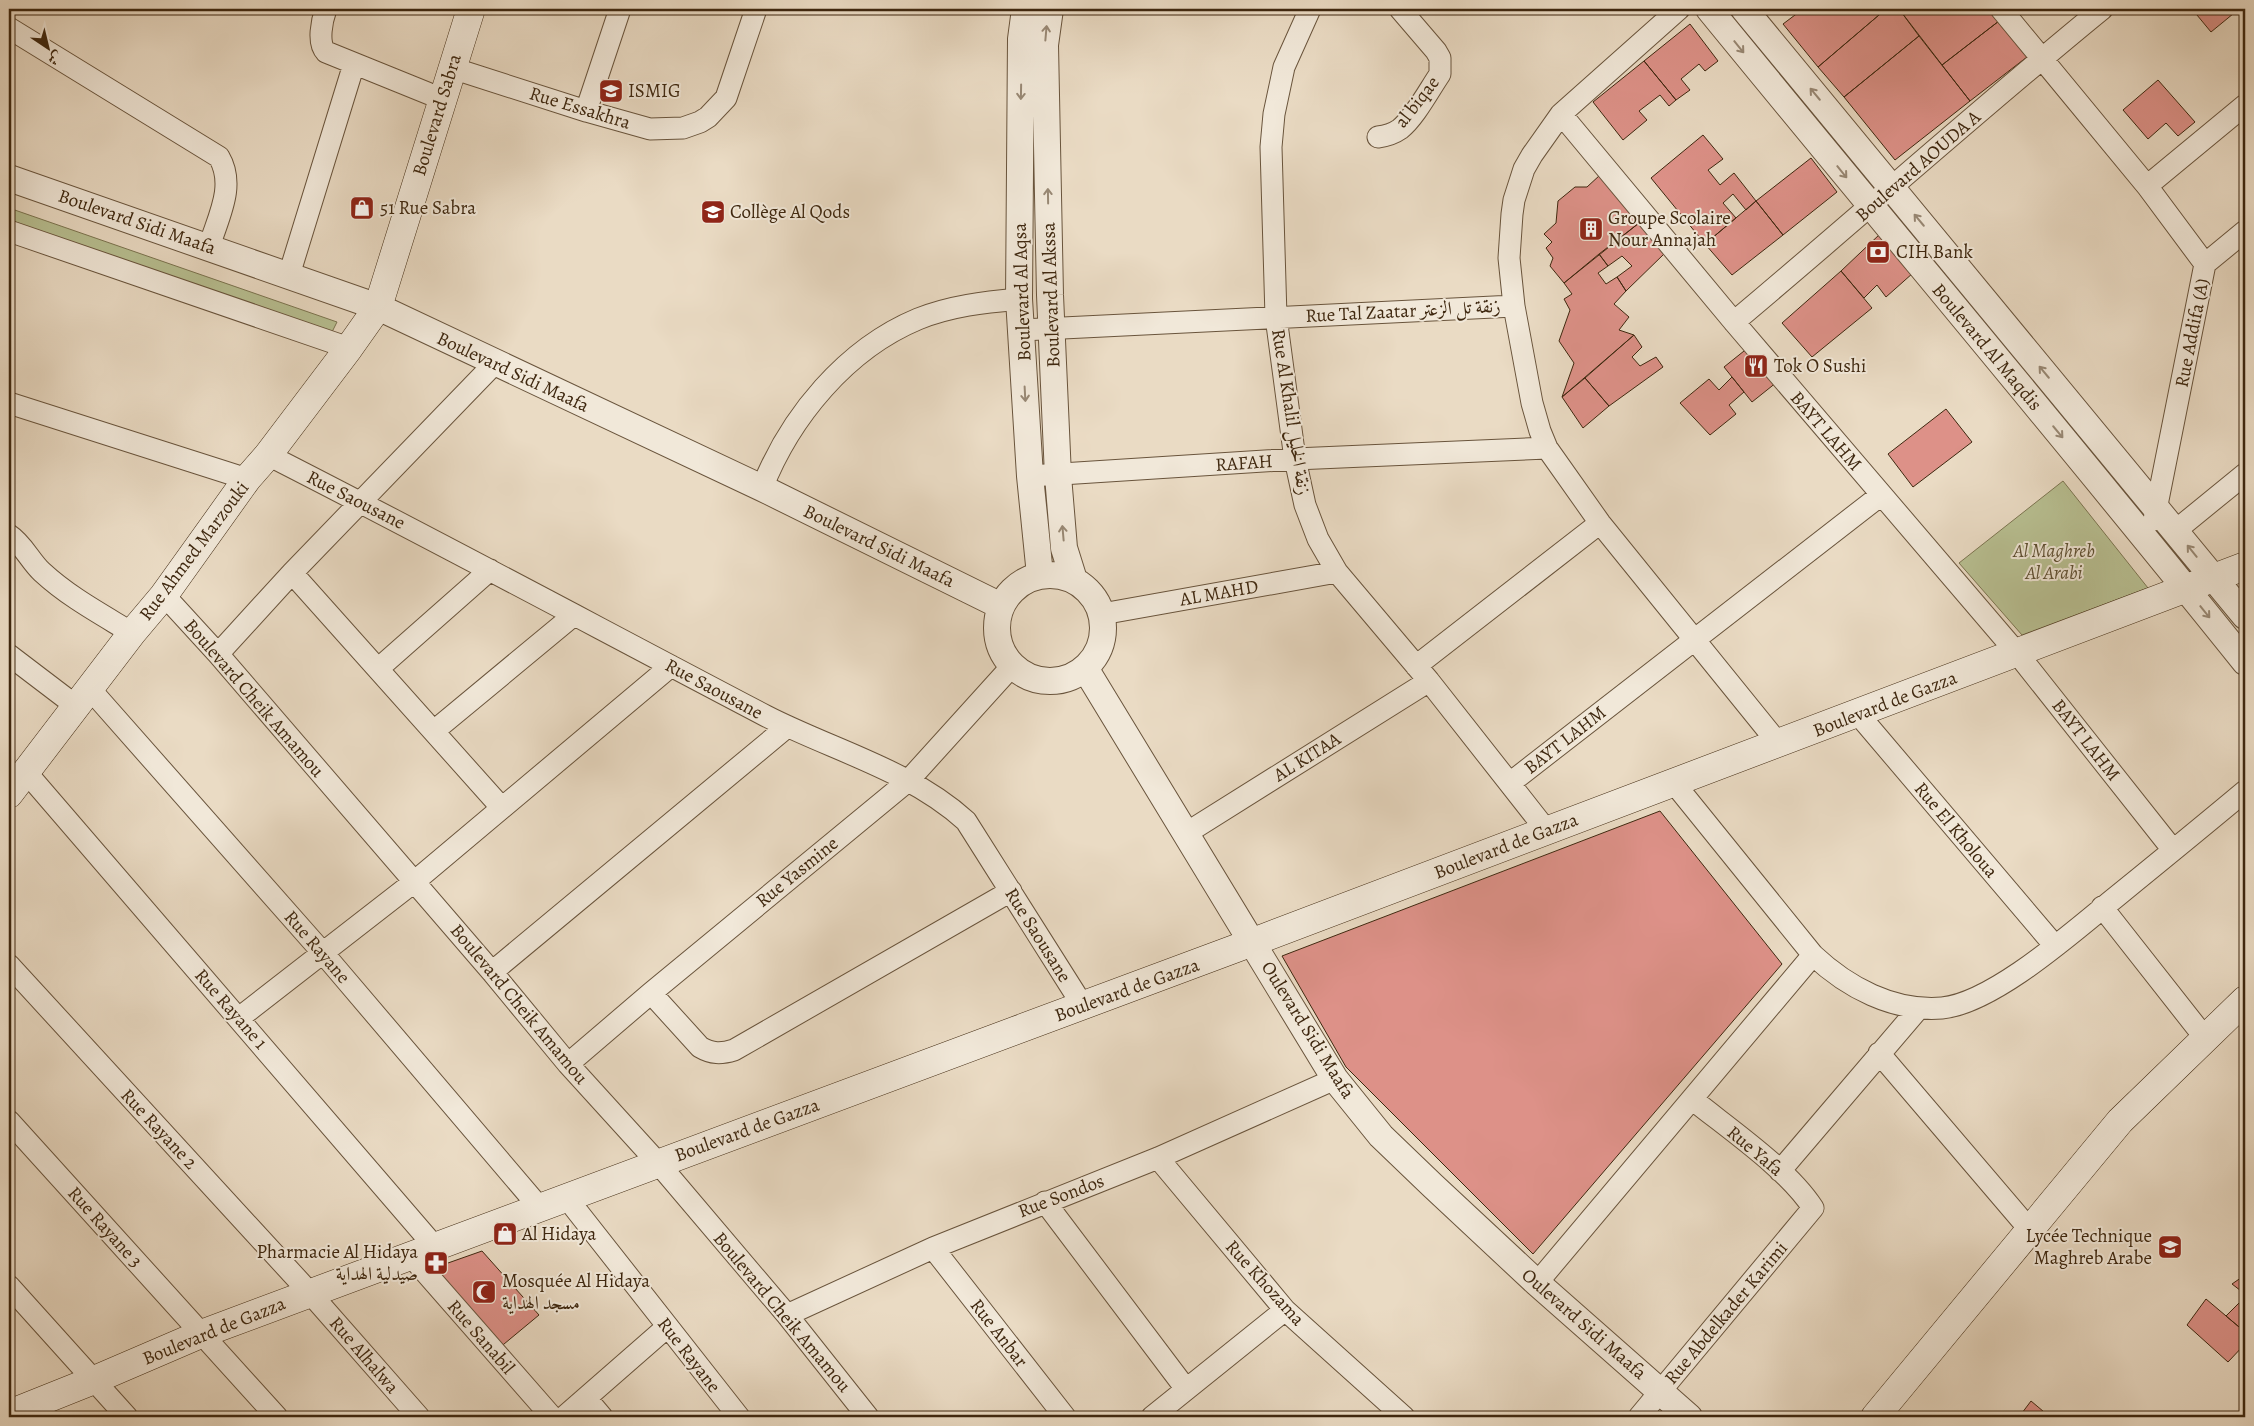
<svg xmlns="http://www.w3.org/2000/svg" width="2254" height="1426" viewBox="0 0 2254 1426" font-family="Alegreya,Amiri,serif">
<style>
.green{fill:#b8c092;stroke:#7b7450}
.building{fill:#dd9188;stroke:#3e270f}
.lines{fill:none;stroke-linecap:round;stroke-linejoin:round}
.minor-casing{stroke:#69543c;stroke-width:23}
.tertiary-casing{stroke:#69543c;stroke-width:28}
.secondary-casing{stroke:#3e270f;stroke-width:29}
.minor{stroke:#f1e8d9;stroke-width:21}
.tertiary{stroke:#f1e8d9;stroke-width:26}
.secondary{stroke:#f1e8d9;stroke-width:28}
.oneway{stroke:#988874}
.labels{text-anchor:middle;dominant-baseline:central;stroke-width:4;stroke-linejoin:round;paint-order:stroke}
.poi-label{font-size:19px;fill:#3e270f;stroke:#f1e8d9;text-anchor:start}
.street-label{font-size:19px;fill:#3e270f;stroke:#f1e8d9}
.park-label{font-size:19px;font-style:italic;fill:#5c4d30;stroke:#f1e8d9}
</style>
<rect width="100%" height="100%" fill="#eadbc4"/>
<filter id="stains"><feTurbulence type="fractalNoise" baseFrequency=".004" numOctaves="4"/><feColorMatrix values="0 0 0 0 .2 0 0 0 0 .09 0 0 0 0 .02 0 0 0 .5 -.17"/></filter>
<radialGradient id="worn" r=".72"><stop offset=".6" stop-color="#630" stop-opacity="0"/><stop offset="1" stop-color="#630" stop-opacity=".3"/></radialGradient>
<path class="green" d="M 9,208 L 337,322 L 330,336 L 9,224 Z
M 2063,481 L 2148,588 L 2022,635 L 1959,563 Z"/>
<path class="building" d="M 1803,9 L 1886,9 L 1818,67 L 1783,24 Z
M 1886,9 L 1899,9 L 1919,36 L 1844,97 L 1818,67 Z
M 1899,9 L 1988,9 L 1999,21 L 1942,65 Z
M 2192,9 L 2239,9 L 2211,32 Z
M 1999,21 L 2027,57 L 1970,101 L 1942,65 Z
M 1690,24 L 1718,61 L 1705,71 L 1699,64 L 1681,79 L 1690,90 L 1676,100 L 1644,61 Z
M 1919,36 L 1970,101 L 1895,160 L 1844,97 Z
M 1644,61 L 1676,100 L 1669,106 L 1660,95 L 1639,111 L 1647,120 L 1623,140 L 1593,102 Z
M 2158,80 L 2195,122 L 2178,136 L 2166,123 L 2148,139 L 2123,110 Z
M 1703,135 L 1723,159 L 1708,170 L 1720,185 L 1734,173 L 1756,201 L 1746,210 L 1733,194 L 1723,203 L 1736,218 L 1705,244 L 1651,178 Z
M 1811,158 L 1837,192 L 1783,235 L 1756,201 Z
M 1600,175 L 1639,223 L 1564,283 L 1550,266 L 1553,258 L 1546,248 L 1552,242 L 1544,234 L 1556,223 L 1558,201 L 1575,187 L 1587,187 Z
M 1756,201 L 1783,235 L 1732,275 L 1705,244 Z
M 1639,223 L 1665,253 L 1626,291 L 1617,277 L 1632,266 L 1622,256 L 1608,266 L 1599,254 Z
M 1880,234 L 1913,273 L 1886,297 L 1877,285 L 1864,298 L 1841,271 Z
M 1599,254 L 1608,266 L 1598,273 L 1606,284 L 1617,277 L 1626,291 L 1614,304 L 1629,317 L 1619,330 L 1634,335 L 1562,397 L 1574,363 L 1559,341 L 1570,310 L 1564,299 L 1572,294 L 1564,283 Z
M 1841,271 L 1872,308 L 1812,357 L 1782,323 Z
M 1634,335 L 1642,347 L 1632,357 L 1640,366 L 1656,357 L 1663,367 L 1609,406 L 1585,378 Z
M 1749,347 L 1777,382 L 1752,402 L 1724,367 Z
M 1732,377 L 1744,392 L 1729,405 L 1736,414 L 1710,435 L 1680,403 L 1709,379 L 1719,390 Z
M 1585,378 L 1609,406 L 1583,428 L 1562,397 Z
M 1946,409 L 1972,442 L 1913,487 L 1888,454 Z
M 1660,811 L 1782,964 L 1533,1254 L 1346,1067 L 1282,956 Z
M 482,1251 L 539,1315 L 498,1349 L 431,1269 Z
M 2245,1275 L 2245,1294 L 2232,1284 Z
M 2245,1297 L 2245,1332 L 2226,1316 Z
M 2206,1299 L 2245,1332 L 2245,1344 L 2228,1362 L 2187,1325 Z
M 2031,1401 L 2050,1417 L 2019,1417 Z"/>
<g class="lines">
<defs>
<path id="minor" d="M 326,9 C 322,20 317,43 326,52 L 442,99
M 1310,9 L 1284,67 L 1274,114 L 1271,147 L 1276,317 L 1295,459 L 1305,505 L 1318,539 L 1337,572 L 1429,681 L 1547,831
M 1679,9 L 1561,114 L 1532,155 L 1524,169 L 1514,200 L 1512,214 L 1509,258 L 1514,306 L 1532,403 L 1540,431 L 1547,448 L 1600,523 L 1778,743
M 2001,9 L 2147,186 L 2205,264 L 2154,520
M 9,28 L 219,157 C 236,186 218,217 209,247
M 452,68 L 586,111 L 650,129 L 683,128 L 700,122 L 708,117 L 726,98 L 756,9
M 586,111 L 620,9
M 1561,114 L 1734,322 L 2017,653 L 2173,850
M 1378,137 C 1386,136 1393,134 1400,129 C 1415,117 1429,90 1440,74 L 1440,58 L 1436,51 L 1400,9
M 2147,186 L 2245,105
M 9,231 L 349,348
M 2205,264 L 2245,231
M 289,275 L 354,64
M 1734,322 C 1857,219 1977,111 2102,9
M 1022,330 L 1514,306
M 9,403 L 247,479
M 268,455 C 435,540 600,629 766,716 C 832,750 910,770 966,821 L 1083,1006
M 1030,476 L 1295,459 L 1547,448
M 762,488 C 790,417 846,349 918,319 C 950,306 985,302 1019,299
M 2175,531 L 2245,474
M 9,535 C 23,544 30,561 42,572 C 69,597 101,614 132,633
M 292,573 L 501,807
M 164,595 L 218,654 L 492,972 L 568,1064 L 658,1163 L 787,1315 L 868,1417
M 1102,614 L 1337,572
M 218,654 L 292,573 L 495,363
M 9,655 L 76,706
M 1416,666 L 1600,523
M 379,668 L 490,570
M 90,689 L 323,953 L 540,1208
M 1858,714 L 2055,946
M 434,731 L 574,615
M 26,772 L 435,1247
M 1510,783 L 1881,495
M 1674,783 L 1813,955 C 1847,987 1893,1012 1942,1008 C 1994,1003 2075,930 2116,897 C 2159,862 2202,827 2245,791
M 1185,834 L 1429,681
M 2102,907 L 2205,1038
M 9,965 L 310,1293 L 419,1417
M 492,972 L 787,727
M 651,993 L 700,1047 C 712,1054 721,1054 734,1050 L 1011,891
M 239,1018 L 414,882 L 671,666
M 1879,1053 L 2030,1230
M 568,1064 L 651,993 L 908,781 L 1012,666
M 9,1121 L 277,1417
M 1158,1158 L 1285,1310 L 1404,1417
M 1780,1171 L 1919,1008
M 566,1197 L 739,1417
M 1045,1202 L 1186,1389
M 933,1248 L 1065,1417
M 411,1256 L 552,1417
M 1537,1283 L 1813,955
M 9,1286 L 127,1417
M 787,1315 L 933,1248 L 1158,1158 L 1335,1079
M 586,1398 L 602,1417
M 564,1417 L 667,1327
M 1152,1417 L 1285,1310
M 1639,1417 L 1813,1208 C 1788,1169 1729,1129 1692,1099"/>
<path id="tertiary" d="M 1025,9 L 1021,39 L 1019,299 L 1030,476 L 1040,575
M 1050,9 L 1045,45 L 1050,295 L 1058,476 L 1064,548 L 1074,580
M 1709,9 C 1887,227 2069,442 2245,662
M 1744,9 L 2245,616
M 9,178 L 378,307 L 762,488 L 1001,606
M997 628a53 53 0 1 1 106 0a53 53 0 1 1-106 0Z
M 1085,668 L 1335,1079 L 1381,1136 L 1432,1185 L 1537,1283 L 1689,1417"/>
<path id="secondary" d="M 9,794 L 132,633 L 164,595 L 247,479 L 268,455 L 349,348 L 378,307 L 471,9
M 9,1414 L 94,1380 L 201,1334 L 1253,942 L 2245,566
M 1875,1417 L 2120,1121 L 2245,1000"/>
</defs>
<use href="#minor" class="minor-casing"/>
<use href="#tertiary" class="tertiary-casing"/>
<use href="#secondary" class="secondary-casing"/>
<use href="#minor" class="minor"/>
<use href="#tertiary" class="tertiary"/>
<use href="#secondary" class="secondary"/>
</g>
<defs><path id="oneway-shaft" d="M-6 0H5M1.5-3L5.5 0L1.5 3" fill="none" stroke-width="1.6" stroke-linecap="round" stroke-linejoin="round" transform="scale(1.25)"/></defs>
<g class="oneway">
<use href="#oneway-shaft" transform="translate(1046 33) rotate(-85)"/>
<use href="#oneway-shaft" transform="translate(1739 47) rotate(51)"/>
<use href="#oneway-shaft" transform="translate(1021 92) rotate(91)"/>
<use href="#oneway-shaft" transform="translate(1815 94) rotate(-130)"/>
<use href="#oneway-shaft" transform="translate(1842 172) rotate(51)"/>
<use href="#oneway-shaft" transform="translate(1048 196) rotate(-91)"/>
<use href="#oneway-shaft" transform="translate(1919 220) rotate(-130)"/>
<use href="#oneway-shaft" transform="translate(2044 372) rotate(-130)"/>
<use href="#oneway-shaft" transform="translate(1025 394) rotate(87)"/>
<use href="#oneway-shaft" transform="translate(2058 432) rotate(50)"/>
<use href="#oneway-shaft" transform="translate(1063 533) rotate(-95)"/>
<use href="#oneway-shaft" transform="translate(2192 551) rotate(-129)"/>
<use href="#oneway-shaft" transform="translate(2205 612) rotate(51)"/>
</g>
<defs>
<symbol id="school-square" viewBox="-11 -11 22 22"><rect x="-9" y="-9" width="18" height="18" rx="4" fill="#8f2418" stroke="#f1e8d9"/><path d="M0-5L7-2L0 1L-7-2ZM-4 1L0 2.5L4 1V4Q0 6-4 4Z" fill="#fff"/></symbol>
<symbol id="shop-square" viewBox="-11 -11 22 22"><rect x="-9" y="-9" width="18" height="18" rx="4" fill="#8f2418" stroke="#f1e8d9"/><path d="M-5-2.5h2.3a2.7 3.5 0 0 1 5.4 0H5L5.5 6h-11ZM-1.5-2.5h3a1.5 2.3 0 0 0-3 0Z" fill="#fff"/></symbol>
<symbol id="building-square" viewBox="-11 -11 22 22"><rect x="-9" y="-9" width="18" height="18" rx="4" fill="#8f2418" stroke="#f1e8d9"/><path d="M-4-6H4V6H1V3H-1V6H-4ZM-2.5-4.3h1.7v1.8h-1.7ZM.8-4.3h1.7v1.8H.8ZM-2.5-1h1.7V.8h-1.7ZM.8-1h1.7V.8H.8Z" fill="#fff"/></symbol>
<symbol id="bank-square" viewBox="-11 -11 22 22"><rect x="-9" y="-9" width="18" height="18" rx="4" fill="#8f2418" stroke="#f1e8d9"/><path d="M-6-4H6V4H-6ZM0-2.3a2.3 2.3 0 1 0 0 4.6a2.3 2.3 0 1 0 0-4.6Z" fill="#fff"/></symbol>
<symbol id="restaurant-square" viewBox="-11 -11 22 22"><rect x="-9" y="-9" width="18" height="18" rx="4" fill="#8f2418" stroke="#f1e8d9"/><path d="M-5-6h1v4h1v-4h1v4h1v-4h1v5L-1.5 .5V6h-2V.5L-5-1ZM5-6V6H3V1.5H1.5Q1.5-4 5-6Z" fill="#fff"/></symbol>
<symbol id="pharmacy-square" viewBox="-11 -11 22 22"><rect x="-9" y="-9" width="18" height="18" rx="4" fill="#8f2418" stroke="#f1e8d9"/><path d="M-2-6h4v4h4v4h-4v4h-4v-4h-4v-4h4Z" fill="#fff"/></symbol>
<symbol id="mosque-square" viewBox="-11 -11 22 22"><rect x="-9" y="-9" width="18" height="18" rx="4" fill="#8f2418" stroke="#f1e8d9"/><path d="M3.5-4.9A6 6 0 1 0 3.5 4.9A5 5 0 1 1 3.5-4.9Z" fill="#fff"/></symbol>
</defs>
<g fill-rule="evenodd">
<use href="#school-square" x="597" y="77" width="28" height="28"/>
<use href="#shop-square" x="348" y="194" width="28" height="28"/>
<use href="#school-square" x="699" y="198" width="28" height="28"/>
<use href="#building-square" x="1577" y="215" width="28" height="28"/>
<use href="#bank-square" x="1864" y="238" width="28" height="28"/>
<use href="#restaurant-square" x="1742" y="352" width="28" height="28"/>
<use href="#shop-square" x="491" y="1220" width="28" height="28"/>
<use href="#school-square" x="2156" y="1233" width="28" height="28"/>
<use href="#pharmacy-square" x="422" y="1249" width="28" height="28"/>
<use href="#mosque-square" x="470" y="1278" width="28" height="28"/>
</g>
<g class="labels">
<g class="poi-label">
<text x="628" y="91">ISMIG</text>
<text x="380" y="208">51 Rue Sabra</text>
<text x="730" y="212">Collège Al Qods</text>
<text x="1608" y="218">Groupe Scolaire<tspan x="1608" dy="22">Nour Annajah</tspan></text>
<text x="1896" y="252">CIH Bank</text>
<text x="1774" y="366">Tok O Sushi</text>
<text x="522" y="1234">Al Hidaya</text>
<text x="2152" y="1236" text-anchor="end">Lycée Technique<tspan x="2152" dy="22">Maghreb Arabe</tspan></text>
<text x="418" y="1252" text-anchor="end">Pharmacie Al Hidaya<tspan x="418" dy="22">صيدلية الهداية</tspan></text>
<text x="502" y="1281">Mosquée Al Hidaya<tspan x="502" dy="22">مسجد الهداية</tspan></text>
</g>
<g class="street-label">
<text transform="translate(1417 102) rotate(-52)">al biqae</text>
<text transform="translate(580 108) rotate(17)">Rue Essakhra</text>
<text transform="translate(437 115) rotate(-73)">Boulevard Sabra</text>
<text transform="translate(1918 166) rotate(-41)">Boulevard AOUDA A</text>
<text transform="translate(137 222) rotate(19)">Boulevard Sidi Maafa</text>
<text transform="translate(1022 292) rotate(-92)">Boulevard Al Aqsa</text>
<text transform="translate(1051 295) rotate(-92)">Boulevard Al Akssa</text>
<text transform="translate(1403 311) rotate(-3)">Rue Tal Zaatar زنقة تل الزعتر</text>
<text transform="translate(2192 333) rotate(-79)">Rue Addifa (A)</text>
<text transform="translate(1987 347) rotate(50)">Boulevard Al Maqdis</text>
<text transform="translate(513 372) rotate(25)">Boulevard Sidi Maafa</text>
<text transform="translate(1291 412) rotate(81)">Rue Al Khalil زنقة الخليل</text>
<text transform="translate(1826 431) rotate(49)">BAYT LAHM</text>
<text transform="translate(1244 463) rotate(-4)">RAFAH</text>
<text transform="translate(356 500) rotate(27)">Rue Saousane</text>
<text transform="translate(879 546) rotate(26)">Boulevard Sidi Maafa</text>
<text transform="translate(194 551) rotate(-53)">Rue Ahmed Marzouki</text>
<text transform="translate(1219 593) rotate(-10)">AL MAHD</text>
<text transform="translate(714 689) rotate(28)">Rue Saousane</text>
<text transform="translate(254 698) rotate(49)">Boulevard Cheik Amamou</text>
<text transform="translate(1885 704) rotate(-21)">Boulevard de Gazza</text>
<text transform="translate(1565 740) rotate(-38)">BAYT LAHM</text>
<text transform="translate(2086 740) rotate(52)">BAYT LAHM</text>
<text transform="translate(1307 757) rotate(-32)">AL KITAA</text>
<text transform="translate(1956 830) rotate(50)">Rue El Kholoua</text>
<text transform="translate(1506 846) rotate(-21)">Boulevard de Gazza</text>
<text transform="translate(797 872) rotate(-39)">Rue Yasmine</text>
<text transform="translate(1038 935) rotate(58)">Rue Saousane</text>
<text transform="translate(317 947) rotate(49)">Rue Rayane</text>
<text transform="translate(1127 990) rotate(-20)">Boulevard de Gazza</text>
<text transform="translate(519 1004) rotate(50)">Boulevard Cheik Amamou</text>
<text transform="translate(231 1009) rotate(49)">Rue Rayane 1</text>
<text transform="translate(1308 1030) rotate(58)">Oulevard Sidi Maafa</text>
<text transform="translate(159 1129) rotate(47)">Rue Rayane 2</text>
<text transform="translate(747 1130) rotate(-20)">Boulevard de Gazza</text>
<text transform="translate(1755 1151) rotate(40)">Rue Yafa</text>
<text transform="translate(1061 1196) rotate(-21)">Rue Sondos</text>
<text transform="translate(105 1227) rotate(48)">Rue Rayane 3</text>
<text transform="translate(1265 1283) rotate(48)">Rue Khozama</text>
<text transform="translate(782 1312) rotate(50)">Boulevard Cheik Amamou</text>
<text transform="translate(1726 1313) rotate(-50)">Rue Abdelkader Karimi</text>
<text transform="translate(1584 1324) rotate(41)">Oulevard Sidi Maafa</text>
<text transform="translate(214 1331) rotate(-22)">Boulevard de Gazza</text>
<text transform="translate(999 1333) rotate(52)">Rue Anbar</text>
<text transform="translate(481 1337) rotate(49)">Rue Sanabil</text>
<text transform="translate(364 1355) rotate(49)">Rue Alhalwa</text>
<text transform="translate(689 1355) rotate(52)">Rue Rayane</text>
</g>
<g class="park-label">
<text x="2054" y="551">Al Maghreb<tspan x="2054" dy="22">Al Arabi</tspan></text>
</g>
</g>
<rect width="2254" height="1426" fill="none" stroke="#eadbc4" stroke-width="30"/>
<rect x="10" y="10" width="2234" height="1406" fill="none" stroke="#3e270f" stroke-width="2.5"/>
<rect x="15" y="15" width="2224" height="1396" fill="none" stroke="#3e270f"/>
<g transform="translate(48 48) rotate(145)" stroke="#f1e8d9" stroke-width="4" paint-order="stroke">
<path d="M0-4L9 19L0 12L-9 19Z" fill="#3e270f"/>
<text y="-8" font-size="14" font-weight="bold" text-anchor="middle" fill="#3e270f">ش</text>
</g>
<rect width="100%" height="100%" filter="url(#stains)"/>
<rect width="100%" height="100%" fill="url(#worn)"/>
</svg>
